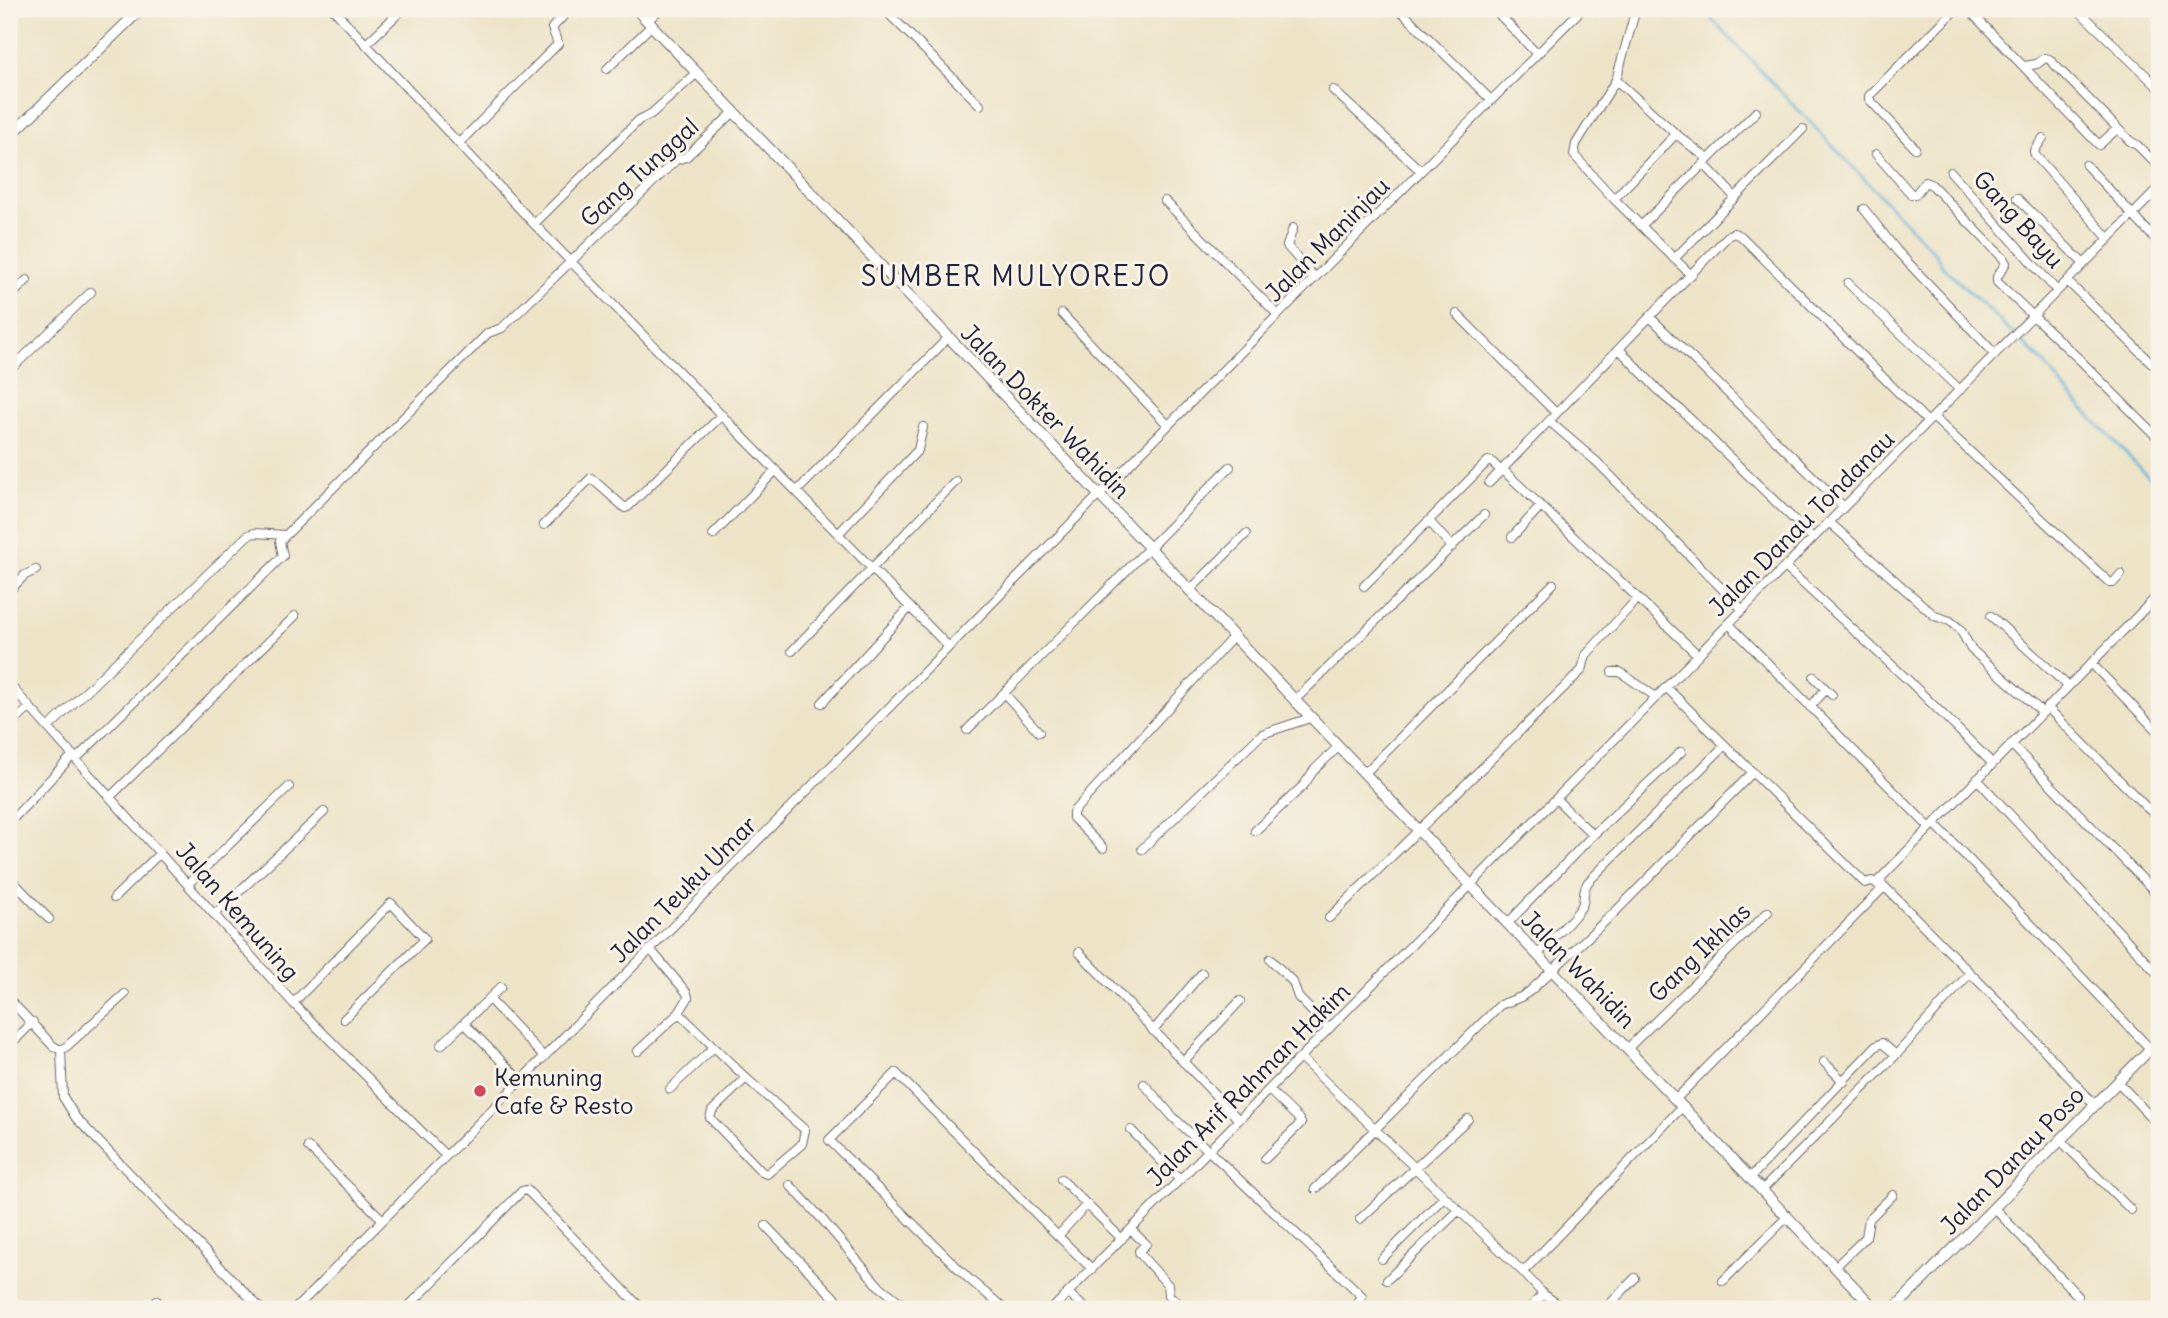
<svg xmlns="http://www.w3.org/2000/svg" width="2168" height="1318" viewBox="0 0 2168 1318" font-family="Delius,sans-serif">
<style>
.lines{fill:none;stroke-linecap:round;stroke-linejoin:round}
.stream{stroke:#5eafd9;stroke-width:2.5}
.minor-casing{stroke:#69666c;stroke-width:10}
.tertiary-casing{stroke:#69666c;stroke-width:12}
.minor{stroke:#fff;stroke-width:8}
.tertiary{stroke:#fff;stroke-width:10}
.poi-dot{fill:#d1495b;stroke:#f7f3e8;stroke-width:2.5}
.labels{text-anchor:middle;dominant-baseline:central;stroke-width:6;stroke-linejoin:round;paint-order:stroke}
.street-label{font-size:24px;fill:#22223b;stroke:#f7f3e8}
.poi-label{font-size:24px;fill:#22223b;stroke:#f7f3e8;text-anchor:start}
.quarter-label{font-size:28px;letter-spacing:2px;fill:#22223b;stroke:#f7f3e8}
</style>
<rect width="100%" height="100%" fill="#f7f3e8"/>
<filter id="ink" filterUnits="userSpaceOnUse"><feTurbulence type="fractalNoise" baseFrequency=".0143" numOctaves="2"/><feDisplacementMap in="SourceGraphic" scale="14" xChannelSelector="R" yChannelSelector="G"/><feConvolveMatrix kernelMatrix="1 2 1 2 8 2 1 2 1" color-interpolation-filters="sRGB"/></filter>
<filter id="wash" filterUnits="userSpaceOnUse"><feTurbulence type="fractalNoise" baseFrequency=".00686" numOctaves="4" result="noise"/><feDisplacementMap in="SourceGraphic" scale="28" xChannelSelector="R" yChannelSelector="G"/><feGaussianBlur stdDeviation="1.57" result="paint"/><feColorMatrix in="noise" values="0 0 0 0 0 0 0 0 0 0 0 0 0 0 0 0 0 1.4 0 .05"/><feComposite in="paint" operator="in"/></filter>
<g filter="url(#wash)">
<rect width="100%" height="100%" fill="#ede4c8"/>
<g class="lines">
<path class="stream" d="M 1702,9 L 1935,253 L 1944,268 L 2042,361 L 2069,394 L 2159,488"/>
</g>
</g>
<g filter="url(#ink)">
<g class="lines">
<defs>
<path id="minor" d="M 333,9 L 534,224 L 949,647
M 884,9 L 980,105
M 1399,9 L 1491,100
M 1494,9 L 1537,54
M 1636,9 L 1616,80 L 1576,144 L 1574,155 L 1614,199 L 1691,275
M 1968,9 L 2099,145 L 2117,129
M 2077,9 L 2159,88
M 647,21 L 660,9
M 366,44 L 403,9
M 2024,66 L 2037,64 L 2045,58 L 2049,59 L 2130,141 L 2137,145 L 2159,167
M 607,69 L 652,25
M 1616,80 L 1676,134 L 1708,159
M 1333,90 L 1421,171
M 2043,138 L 2034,151 L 2035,155 L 2109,239
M 459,143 L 558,44 L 552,28 L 570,9
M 1915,148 L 1869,99 L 1869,96 L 1956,9
M 1876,154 L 1912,195 L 1915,195 L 1925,182 L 1932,185 L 2003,258 L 2006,263 L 1997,277 L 1997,282 L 2080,360 L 2159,439
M 1704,164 L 1734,196
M 2086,165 L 2159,243
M 1951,172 L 2057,291
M 2017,198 L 2084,264
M 1614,199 L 1676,134
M 1165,201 L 1278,315
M 1864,209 L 1897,251 L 1995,354
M 534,224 L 639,120 L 651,114 L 697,73
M 1641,226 L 1756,112
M 1293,228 L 1287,246 L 1315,278
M 1674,259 L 1803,129
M 2067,281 L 2159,370
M 1848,283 L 1960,390
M 9,298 L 27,280
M 1062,314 L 1168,425
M 1457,314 L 1556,413
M 1650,317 L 1844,507
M 1619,349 L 1665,397 L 1681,410 L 1813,538
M 9,371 L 91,292
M 1933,417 L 2110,583 L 2113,583 L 2121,574
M 1549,421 L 1597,462 L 1743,610
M 1502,469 L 1698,655
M 1489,483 L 1729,235 L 1734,233 L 1741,236 L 1928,422
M 797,491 L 948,338
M 1429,521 L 1452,547
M 1829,522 L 1935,616 L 1950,621 L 1960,629 L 1971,649 L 2042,712
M 544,525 L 591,478 L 625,508 L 628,507 L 722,415
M 838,534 L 918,450 L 923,427
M 713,535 L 776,470
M 1512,537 L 1541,506
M 1785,567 L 1909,681 L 1992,763
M 1364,586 L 1488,461 L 1492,462 L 1501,471
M 9,591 L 25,575 L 36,570
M 1189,591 L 1246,534
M 1991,616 L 2068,686
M 1729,624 L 1930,828
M 792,651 L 956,481
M 2091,663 L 2159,733
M 1612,672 L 1620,672 L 1656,697
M 1814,677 L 1832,695
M 9,684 L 293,1003 L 446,1156
M 1666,687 L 1865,883 L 1872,881 L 1876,883
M 1004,693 L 1039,732
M 1294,701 L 1484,515
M 822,703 L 910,607
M 1810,707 L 1826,689
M 2047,707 L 2146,807 L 2151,811 L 2159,810
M 9,727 L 30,707
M 48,728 L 247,536 L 254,533 L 285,535
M 967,730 L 1230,467
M 2011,744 L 2159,896
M 76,759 L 283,556 L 280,541 L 488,333 L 502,328 L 676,160 L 686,157 L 734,112
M 1364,774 L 1553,584
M 1977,779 L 2159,975
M 110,797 L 295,616
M 1556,799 L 1593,835
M 9,823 L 73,755
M 1935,824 L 2159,1058
M 1255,831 L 1304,785 L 1314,770 L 1338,747
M 1103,848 L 1073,818 L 1073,812 L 1233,637
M 1142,849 L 1262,734 L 1310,718
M 9,877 L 49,919
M 1881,883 L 2009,1012 L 2095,1105
M 188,884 L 289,787
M 114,898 L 160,853
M 215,914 L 324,812
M 1329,918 L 1582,670 L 1586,655 L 1638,598
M 1507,924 L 1593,835 L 1681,752
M 650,949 L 687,993 L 688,998 L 679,1013 L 746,1078 L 805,1130 L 802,1144 L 767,1174 L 762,1172 L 710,1118 L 712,1111 L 746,1078
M 1079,952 L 1239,1120
M 1537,955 C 1546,945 1580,914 1583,903 C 1585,894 1582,891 1588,882 L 1725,745
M 1270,959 L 1293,982 L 1298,997 L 1329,1029
M 9,999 L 53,1046 L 61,1050
M 489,999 L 544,1057
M 293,1003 L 391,903 L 425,939 L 344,1019
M 464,1023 L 521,1081
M 1153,1031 L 1202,973
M 441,1045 L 501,987
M 9,1046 L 33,1022
M 1627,1049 L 1768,912
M 61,1050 L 63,1097 L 76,1118 L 261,1309
M 61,1050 L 66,1047 L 125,994
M 638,1051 L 679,1013
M 1301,1058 L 1523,1272 L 1543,1294 L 1565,1309
M 1183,1062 L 1240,1001
M 1824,1062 L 1844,1082
M 2118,1082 L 2159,1126
M 1144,1084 L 1173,1117 L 1359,1293 L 1362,1296 L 1356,1306 L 1358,1309
M 670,1089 L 714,1047
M 1675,1100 L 1882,889 L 1876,883 L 2159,594
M 1131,1130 L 1180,1180
M 2060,1140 L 2131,1210
M 308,1147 L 383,1220
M 1265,1159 L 1301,1123 L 1298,1118 L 1269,1090
M 1750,1178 L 1876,1046 L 1882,1043 L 1896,1055
M 1061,1179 L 1122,1239
M 790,1185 L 821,1218 L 878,1285 L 909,1309
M 1315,1189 L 1500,1005 L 1521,997 L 1530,991 L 1616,911 L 1753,772
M 1762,1190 L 1896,1055 L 1970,973
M 1087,1204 L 1058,1236 L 1092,1269
M 1994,1208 L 2078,1296
M 1360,1219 L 1468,1119
M 766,1226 L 845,1309
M 1131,1230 L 1146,1244 L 1139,1251 L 1140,1254 L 1168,1285 L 1169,1295 L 1184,1309
M 1382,1259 L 1444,1197
M 1835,1267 L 1866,1237 L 1869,1219 L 1893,1195
M 1523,1272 L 1682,1107
M 1387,1280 L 1459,1210
M 1723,1281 L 1787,1217
M 1068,1293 L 1086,1309
M 149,1309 L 157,1301
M 295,1309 L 1098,496 L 1582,9
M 406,1309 L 522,1191 L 527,1190 L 642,1309
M 1005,1309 L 970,1280 L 829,1140 L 896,1073 L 1058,1236
M 1052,1309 L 2159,188
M 1529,1309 L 1543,1294
M 1605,1309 L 1635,1278"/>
<path id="tertiary" d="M 636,9 L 1875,1309
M 9,137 L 141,9
M 1894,1309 L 2159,1040"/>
</defs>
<use href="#minor" class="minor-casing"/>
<use href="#tertiary" class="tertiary-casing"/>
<use href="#minor" class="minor"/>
<use href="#tertiary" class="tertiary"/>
</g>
</g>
<circle class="poi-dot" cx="480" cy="1091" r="7"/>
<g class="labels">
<g class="street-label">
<text transform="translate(639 172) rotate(-42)">Gang Tunggal</text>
<text transform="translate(2019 219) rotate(48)">Gang Bayu</text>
<text transform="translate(1327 239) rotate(-45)">Jalan Maninjau</text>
<text transform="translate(1046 411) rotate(46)">Jalan Dokter Wahidin</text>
<text transform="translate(1801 523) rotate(-45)">Jalan Danau Tondanau</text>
<text transform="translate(683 889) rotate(-45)">Jalan Teuku Umar</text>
<text transform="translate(238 911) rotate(49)">Jalan Kemuning</text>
<text transform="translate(1699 952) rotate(-44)">Gang Ikhlas</text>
<text transform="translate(1579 969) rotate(46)">Jalan Wahidin</text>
<text transform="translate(1248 1084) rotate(-45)">Jalan Arif Rahman Hakim</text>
<text transform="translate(2012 1160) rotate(-46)">Jalan Danau Poso</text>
</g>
<g class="poi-label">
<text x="494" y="1077">Kemuning<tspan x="494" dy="28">Cafe &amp; Resto</tspan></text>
</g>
<g class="quarter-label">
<text x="1016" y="276">SUMBER MULYOREJO</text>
</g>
</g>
<rect width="2168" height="1318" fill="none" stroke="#f7f3e8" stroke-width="35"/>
</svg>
